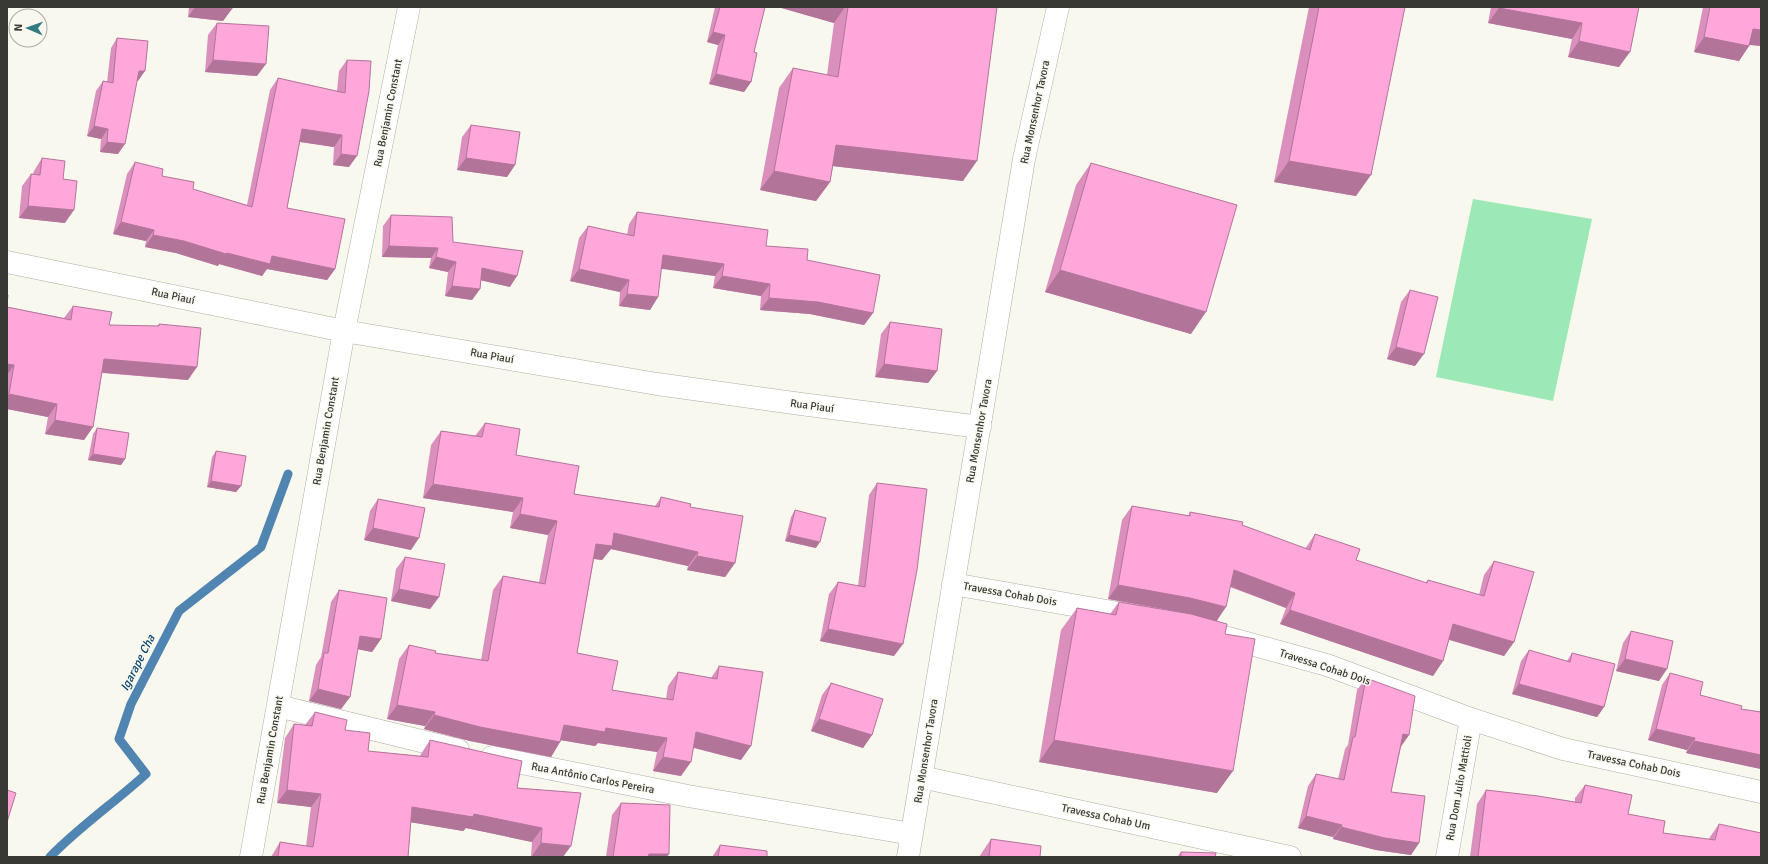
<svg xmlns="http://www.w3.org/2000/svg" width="1768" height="864" viewBox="0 0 1768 864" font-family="Signika,sans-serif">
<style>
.green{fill:#9ce8b6}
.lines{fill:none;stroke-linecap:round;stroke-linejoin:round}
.stream{stroke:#5084b1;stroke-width:9}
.minor-casing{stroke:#aeada5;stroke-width:23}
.minor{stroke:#fff;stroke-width:22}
.wall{fill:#db8fbc}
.shaded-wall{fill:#b27499}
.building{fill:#ffa6db;stroke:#b27499}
.labels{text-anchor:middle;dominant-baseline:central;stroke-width:3;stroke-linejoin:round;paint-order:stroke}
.street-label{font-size:11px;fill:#383834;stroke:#f9f8ef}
.water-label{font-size:12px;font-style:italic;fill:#0a426d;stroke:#f9f8ef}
</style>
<rect width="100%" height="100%" fill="#f9f8ef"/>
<path class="green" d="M 1473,199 L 1592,219 L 1553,401 L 1436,377 Z"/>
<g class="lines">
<path class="stream" d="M 50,857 C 79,827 114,803 146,774 L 119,739 L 131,704 L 179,611 L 261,547 L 288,474"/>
<defs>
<path id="minor" d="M 7,262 L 344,331 L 657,384 L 801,404 L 980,427
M 953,584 L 1141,617
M 1225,637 L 1327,665 L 1471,719 L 1563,749 L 1761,792
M 278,706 L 458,750
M 492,757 L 688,796 L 912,834
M 921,777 L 1290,857
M 251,857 L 344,331 L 409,7
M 908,857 L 1024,159 L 1058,7
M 1447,857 L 1471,719"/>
</defs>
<use href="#minor" class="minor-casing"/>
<use href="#minor" class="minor"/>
</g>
<path class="wall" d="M 189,7 L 232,7 L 223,21 L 188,17 Z
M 715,7 L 765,7 L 754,52 L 751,82 L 744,92 L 709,84 L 718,45 L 707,42 Z
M 778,7 L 997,7 L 963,181 L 833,166 L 830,182 L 816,201 L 760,190 L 779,88 L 793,68 L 827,75 L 834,23 Z
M 1309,7 L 1405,7 L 1356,196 L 1274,182 Z
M 1491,7 L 1639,7 L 1619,67 L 1568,57 L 1572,39 L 1488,23 Z
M 1703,7 L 1761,7 L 1761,46 L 1750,45 L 1749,46 L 1739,61 L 1694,52 Z
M 217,23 L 257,76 L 205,72 L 208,35 Z
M 117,38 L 138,81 L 137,81 L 118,154 L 100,152 L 101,139 L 87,136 L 96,91 L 103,81 L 107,82 L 111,48 Z
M 347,60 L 349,167 L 333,165 L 334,147 L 300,142 L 287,208 L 335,269 L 327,280 L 267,269 L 262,276 L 219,264 L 218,266 L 176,253 L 145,247 L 146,241 L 113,234 L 127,174 L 135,162 L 162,176 L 193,189 L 247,205 L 270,90 L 278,78 L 337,91 L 339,71 Z
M 471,125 L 515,165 L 507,177 L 457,170 L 462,137 Z
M 42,158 L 63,179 L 65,223 L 19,218 L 22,186 L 31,174 L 33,174 L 34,171 Z
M 1091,163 L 1191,334 L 1045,292 L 1076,185 Z
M 637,212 L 766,246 L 807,260 L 873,313 L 864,325 L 810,314 L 760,310 L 761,296 L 713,288 L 715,276 L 661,268 L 658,297 L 650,310 L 619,306 L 620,292 L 570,281 L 579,238 L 588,226 L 627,235 L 629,224 Z
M 391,215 L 453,242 L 510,287 L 481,280 L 480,289 L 472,300 L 445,296 L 448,272 L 429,268 L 431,258 L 382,257 L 383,226 Z
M 1410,290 L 1415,366 L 1387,359 L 1401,302 Z
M 73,306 L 109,325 L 157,326 L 159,324 L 188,380 L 102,373 L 93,427 L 84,440 L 45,434 L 48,417 L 7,409 L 7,307 L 64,318 Z
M 890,322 L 937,371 L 928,383 L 875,377 L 881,334 Z
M 485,423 L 516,455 L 574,494 L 655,506 L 661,497 L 690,507 L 735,563 L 725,577 L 687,570 L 688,566 L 611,549 L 602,560 L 594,559 L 577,653 L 612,690 L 666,699 L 668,686 L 678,672 L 711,678 L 719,666 L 741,760 L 694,748 L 681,776 L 653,771 L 657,752 L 598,743 L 595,746 L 561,740 L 551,757 L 470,741 L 424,729 L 425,726 L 387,719 L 399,659 L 409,645 L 435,653 L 481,660 L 493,590 L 503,576 L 539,582 L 548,535 L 510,528 L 513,512 L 423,498 L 431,445 L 441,431 L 475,436 Z
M 97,428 L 125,459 L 121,465 L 88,460 L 93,434 Z
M 216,451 L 241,486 L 236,492 L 207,487 L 212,457 Z
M 877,483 L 894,656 L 820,641 L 829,594 L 838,582 L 858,586 L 869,495 Z
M 378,499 L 411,550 L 364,540 L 370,511 Z
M 1132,506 L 1188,516 L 1190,512 L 1242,525 L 1305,549 L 1315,534 L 1356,560 L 1425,583 L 1428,580 L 1479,595 L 1484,575 L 1494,561 L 1514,642 L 1504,656 L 1449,640 L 1443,661 L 1433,676 L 1280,624 L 1286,608 L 1230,587 L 1217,621 L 1225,634 L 1217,793 L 1039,762 L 1061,630 L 1077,608 L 1110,614 L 1119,602 L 1188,614 L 1180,612 L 1108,599 L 1122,520 Z
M 795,510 L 816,548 L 785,541 L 791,517 Z
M 405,557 L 439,597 L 430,609 L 391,601 L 396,569 Z
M 339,590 L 381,639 L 372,652 L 358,649 L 350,697 L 341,709 L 309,701 L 316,665 L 321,657 L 331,602 Z
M 1631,631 L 1659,681 L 1616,671 L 1623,643 Z
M 1529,650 L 1567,661 L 1572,653 L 1604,707 L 1597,717 L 1512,694 L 1521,661 Z
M 1670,673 L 1700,695 L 1741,709 L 1761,712 L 1761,769 L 1686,753 L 1687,750 L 1648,740 L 1662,685 Z
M 1366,678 L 1409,735 L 1401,747 L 1391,792 L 1419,843 L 1411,855 L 1376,850 L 1333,839 L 1333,837 L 1298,828 L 1308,786 L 1316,774 L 1338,779 L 1345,749 L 1348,745 L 1357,690 Z
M 831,683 L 872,735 L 863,748 L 811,731 L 822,695 Z
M 315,712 L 345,730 L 368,751 L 420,756 L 421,754 L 430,740 L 517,788 L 581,793 L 531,857 L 532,842 L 466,828 L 463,831 L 411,822 L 408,857 L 271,857 L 280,842 L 306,846 L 311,807 L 277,803 L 285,738 L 294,724 L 305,725 Z
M 1585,785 L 1628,814 L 1663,833 L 1709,839 L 1710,837 L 1719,824 L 1761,857 L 1470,857 L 1477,804 L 1486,790 L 1575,802 L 1575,798 Z
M 621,803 L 667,857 L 606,857 L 612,815 Z
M 991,839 L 1040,857 L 979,857 Z
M 720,845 L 767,857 L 712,857 Z
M 1181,852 L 1215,857 L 1177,857 Z"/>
<path class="shaded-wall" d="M 195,7 L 214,7 L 232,9 L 223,21 L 188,17 Z
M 778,7 L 845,7 L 834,23 Z
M 1499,8 L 1582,23 L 1572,39 L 1488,23 Z
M 1753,29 L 1761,30 L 1761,46 L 1743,44 Z
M 713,32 L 725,35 L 718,45 L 707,42 Z
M 1704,37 L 1749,46 L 1739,61 L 1694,52 Z
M 1579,41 L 1630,52 L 1619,67 L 1568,57 Z
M 213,60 L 266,64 L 257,76 L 205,72 Z
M 139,71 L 145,71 L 138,81 L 132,81 Z
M 716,74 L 751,82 L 744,92 L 709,84 Z
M 94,126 L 108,129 L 101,139 L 87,136 Z
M 302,129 L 342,135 L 334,147 L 294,141 Z
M 107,142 L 125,144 L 118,154 L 100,152 Z
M 836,145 L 977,161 L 963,181 L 823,165 Z
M 341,154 L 357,156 L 349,167 L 333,165 Z
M 466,158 L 515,165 L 507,177 L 457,170 Z
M 1289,161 L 1371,175 L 1356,196 L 1274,182 Z
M 774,171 L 830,182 L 816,201 L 760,190 Z
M 28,206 L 74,210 L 65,223 L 19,218 Z
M 121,222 L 154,230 L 146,241 L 113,234 Z
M 153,235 L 184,241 L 227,253 L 272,256 L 335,269 L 327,280 L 267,269 L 262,276 L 219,264 L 218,266 L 176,253 L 145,247 Z
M 389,246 L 438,248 L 431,258 L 382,257 Z
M 663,255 L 724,264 L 715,276 L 655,268 Z
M 436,257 L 456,262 L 448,272 L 429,268 Z
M 482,268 L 517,276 L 510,287 L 475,279 Z
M 579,269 L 629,280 L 620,292 L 570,281 Z
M 1060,270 L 1206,312 L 1191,334 L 1045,292 Z
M 722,276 L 770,284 L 761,296 L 713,288 Z
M 452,286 L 480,289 L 472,300 L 445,296 Z
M 627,294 L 658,297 L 650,310 L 619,306 Z
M 769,298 L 818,302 L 873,313 L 864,325 L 810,314 L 760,310 Z
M 1396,347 L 1424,354 L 1415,366 L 1387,359 Z
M 104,359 L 197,367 L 188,380 L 95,372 Z
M 7,364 L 14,365 L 7,375 Z
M 884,364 L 937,371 L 928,383 L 875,377 Z
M 9,394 L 57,404 L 48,417 L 7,409 L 7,397 Z
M 55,420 L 93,427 L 84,440 L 45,434 Z
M 93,454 L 125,459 L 121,465 L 88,460 Z
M 211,481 L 241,486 L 236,492 L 207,487 Z
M 433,484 L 523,498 L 513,512 L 423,498 Z
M 520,514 L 557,521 L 548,535 L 510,528 Z
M 373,528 L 419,538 L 411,550 L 364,540 Z
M 614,533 L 698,552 L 688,566 L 611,549 L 602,560 L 587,558 L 596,544 Z
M 789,535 L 820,542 L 816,548 L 785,541 Z
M 697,556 L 735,563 L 725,577 L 687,570 Z
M 1234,570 L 1295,593 L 1286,608 L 1224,584 Z
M 1118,585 L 1190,598 L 1226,607 L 1216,622 L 1180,612 L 1108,599 Z
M 399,589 L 439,597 L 430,609 L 391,601 Z
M 1290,610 L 1443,661 L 1433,676 L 1280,624 Z
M 1453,624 L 1514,642 L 1504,656 L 1444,638 Z
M 828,629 L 903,644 L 894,656 L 820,641 Z
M 360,636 L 381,639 L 372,652 L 351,648 Z
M 1625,659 L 1667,669 L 1659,681 L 1616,671 Z
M 1519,684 L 1604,707 L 1597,717 L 1512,694 Z
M 318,689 L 350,697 L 341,709 L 309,701 Z
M 397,705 L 435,712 L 425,726 L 387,719 Z
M 434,715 L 560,742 L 551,757 L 470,741 L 424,729 Z
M 819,719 L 872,735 L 863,748 L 811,731 Z
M 564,725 L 606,728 L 667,738 L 657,752 L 598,743 L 595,746 L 554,739 Z
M 1656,729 L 1695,738 L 1687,750 L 1648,740 Z
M 696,732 L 751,746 L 741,760 L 687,746 Z
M 1403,734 L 1409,735 L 1400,747 Z
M 1054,740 L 1233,771 L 1217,793 L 1039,762 Z
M 1694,741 L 1761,755 L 1761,769 L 1686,753 Z
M 663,757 L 691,762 L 681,776 L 653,771 Z
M 287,790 L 321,794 L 311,807 L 277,803 Z
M 412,807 L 474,814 L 542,828 L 532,842 L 466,828 L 463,831 L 403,821 Z
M 1306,816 L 1342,825 L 1333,837 L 1298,828 Z
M 1341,827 L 1419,843 L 1411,855 L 1376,850 L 1333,839 Z
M 541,843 L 571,846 L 563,857 L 531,857 Z
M 649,854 L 669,854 L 667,857 L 646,857 Z"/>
<path class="building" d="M 214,7 L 232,7 L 232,9 Z
M 720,7 L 765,7 L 754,52 L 757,53 L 751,82 L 716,74 L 725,35 L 713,32 Z
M 848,7 L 997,7 L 977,161 L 836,145 L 830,182 L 774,171 L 793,68 L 838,77 Z
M 1319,7 L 1405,7 L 1371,175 L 1289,161 Z
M 1499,7 L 1639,7 L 1630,52 L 1579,41 L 1582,23 L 1499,8 Z
M 1710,7 L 1761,7 L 1761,30 L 1753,29 L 1749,46 L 1704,37 Z
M 217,23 L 269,26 L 266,64 L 213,60 Z
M 117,38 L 148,41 L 145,71 L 139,71 L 125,144 L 107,142 L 108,129 L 94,126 L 103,81 L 113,83 Z
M 347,60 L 371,61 L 369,91 L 357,156 L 341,154 L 342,135 L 302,129 L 287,208 L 345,219 L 335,269 L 272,256 L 270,264 L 227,253 L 226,254 L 184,241 L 153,235 L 154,230 L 121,222 L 135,162 L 163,169 L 162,176 L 194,182 L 193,189 L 252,207 L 278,78 L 345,93 Z
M 471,125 L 520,132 L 515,165 L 466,158 Z
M 42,158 L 65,161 L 63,179 L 77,181 L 74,210 L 28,206 L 31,174 L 40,175 Z
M 1091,163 L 1237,205 L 1206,312 L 1060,270 Z
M 637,212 L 768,230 L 766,246 L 808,249 L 807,260 L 880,275 L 873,313 L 818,302 L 769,298 L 770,284 L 722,276 L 724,264 L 663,255 L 658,297 L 627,294 L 629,280 L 579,269 L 588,226 L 634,236 Z
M 391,215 L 452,217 L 453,242 L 523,251 L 517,276 L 482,268 L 480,289 L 452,286 L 456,262 L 436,257 L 438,248 L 389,246 Z
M 1410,290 L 1438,297 L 1424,354 L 1396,347 Z
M 7,295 L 8,295 L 7,304 Z
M 73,306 L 112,312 L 109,325 L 159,326 L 159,324 L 201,328 L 197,367 L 104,359 L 93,427 L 55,420 L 57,404 L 9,394 L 14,365 L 7,364 L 7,307 L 71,320 Z
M 890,322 L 942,329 L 937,371 L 884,364 Z
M 485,423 L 520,429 L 516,455 L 579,466 L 574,494 L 659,507 L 661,497 L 691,504 L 690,507 L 743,516 L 735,563 L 697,556 L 698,552 L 614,533 L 612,546 L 596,544 L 577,653 L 618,661 L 612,690 L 673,700 L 678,672 L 717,679 L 719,666 L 763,672 L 751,746 L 696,732 L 691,762 L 663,757 L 667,738 L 606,728 L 605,732 L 564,725 L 560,742 L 480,727 L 434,715 L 435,712 L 397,705 L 409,645 L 436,651 L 435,653 L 488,661 L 503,576 L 545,584 L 557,521 L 520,514 L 523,498 L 433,484 L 441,431 L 482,437 Z
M 97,428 L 129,433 L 125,459 L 93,454 Z
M 216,451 L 246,456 L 241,486 L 211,481 Z
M 877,483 L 927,489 L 917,570 L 903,644 L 828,629 L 838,582 L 865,587 Z
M 378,499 L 425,508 L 419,538 L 373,528 Z
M 1132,506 L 1190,516 L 1190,512 L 1243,522 L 1242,525 L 1310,550 L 1315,534 L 1360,549 L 1356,560 L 1427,583 L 1428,580 L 1484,596 L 1494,561 L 1534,572 L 1514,642 L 1453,624 L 1443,661 L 1290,610 L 1295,593 L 1234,570 L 1226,607 L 1190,598 L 1118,585 Z
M 795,510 L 826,518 L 820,542 L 789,535 Z
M 405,557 L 445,564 L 439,597 L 399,589 Z
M 339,590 L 387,598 L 381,639 L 360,636 L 350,697 L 318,689 L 324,653 L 328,653 Z
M 1119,602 L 1191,614 L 1227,624 L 1225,634 L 1255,639 L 1233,771 L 1054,740 L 1077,608 L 1116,615 Z
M 1631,631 L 1673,641 L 1667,669 L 1625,659 Z
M 1529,650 L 1570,662 L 1572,653 L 1615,664 L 1604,707 L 1519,684 Z
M 1670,673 L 1703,682 L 1700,695 L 1742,706 L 1741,709 L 1761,712 L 1761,755 L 1694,741 L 1695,738 L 1656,729 Z
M 1366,678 L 1415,696 L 1409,735 L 1403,734 L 1391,792 L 1425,796 L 1419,843 L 1385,838 L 1341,827 L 1342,825 L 1306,816 L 1316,774 L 1344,780 L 1353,737 L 1355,737 Z
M 831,683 L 883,699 L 872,735 L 819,719 Z
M 315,712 L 347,720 L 345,730 L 370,733 L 368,751 L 428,757 L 430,740 L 522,761 L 517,788 L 581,793 L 571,846 L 541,843 L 542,828 L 474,814 L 473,817 L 412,807 L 408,857 L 278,857 L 280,842 L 313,847 L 321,794 L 287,790 L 294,724 L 312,726 Z
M 1585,785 L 1632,795 L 1628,814 L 1665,821 L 1663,833 L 1715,840 L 1719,824 L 1761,833 L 1761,857 L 1478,857 L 1486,790 L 1538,796 L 1581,803 Z
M 7,790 L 16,793 L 7,822 Z
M 621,803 L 670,805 L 669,854 L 649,854 L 648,857 L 613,857 Z
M 991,839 L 1041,846 L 1040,857 L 989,857 Z
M 720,845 L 767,851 L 767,857 L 718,857 Z
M 1181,852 L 1216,853 L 1215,857 L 1181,857 Z"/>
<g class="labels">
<g class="street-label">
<text transform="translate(1035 112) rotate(-78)">Rua Monsenhor Tavora</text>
<text transform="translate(388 113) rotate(-79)">Rua Benjamin Constant</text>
<text transform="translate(173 296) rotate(12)">Rua Piauí</text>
<text transform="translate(492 356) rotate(10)">Rua Piauí</text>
<text transform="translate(812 406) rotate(8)">Rua Piauí</text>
<text transform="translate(326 431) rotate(-80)">Rua Benjamin Constant</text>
<text transform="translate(979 431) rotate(-80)">Rua Monsenhor Tavora</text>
<text transform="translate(1010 594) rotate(10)">Travessa Cohab Dois</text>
<text transform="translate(1325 667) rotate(18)">Travessa Cohab Dois</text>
<text transform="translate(270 750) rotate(-80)">Rua Benjamin Constant</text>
<text transform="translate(926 751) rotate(-81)">Rua Monsenhor Tavora</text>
<text transform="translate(1634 764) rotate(12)">Travessa Cohab Dois</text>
<text transform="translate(593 778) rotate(11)">Rua Antônio Carlos Pereira</text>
<text transform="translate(1459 788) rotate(-80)">Rua Dom Julio Mattioli</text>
<text transform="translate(1106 817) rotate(12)">Travessa Cohab Um</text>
</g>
<g class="water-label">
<text transform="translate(138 663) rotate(-63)">Igarape Cha</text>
</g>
</g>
<rect width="1768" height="864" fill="none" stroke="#383834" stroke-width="16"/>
<g transform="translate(28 28) rotate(272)"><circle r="19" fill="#f9f8ef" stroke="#acaba4"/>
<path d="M0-3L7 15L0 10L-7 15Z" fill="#337b83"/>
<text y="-6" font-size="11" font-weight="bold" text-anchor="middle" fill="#383834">N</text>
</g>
</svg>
